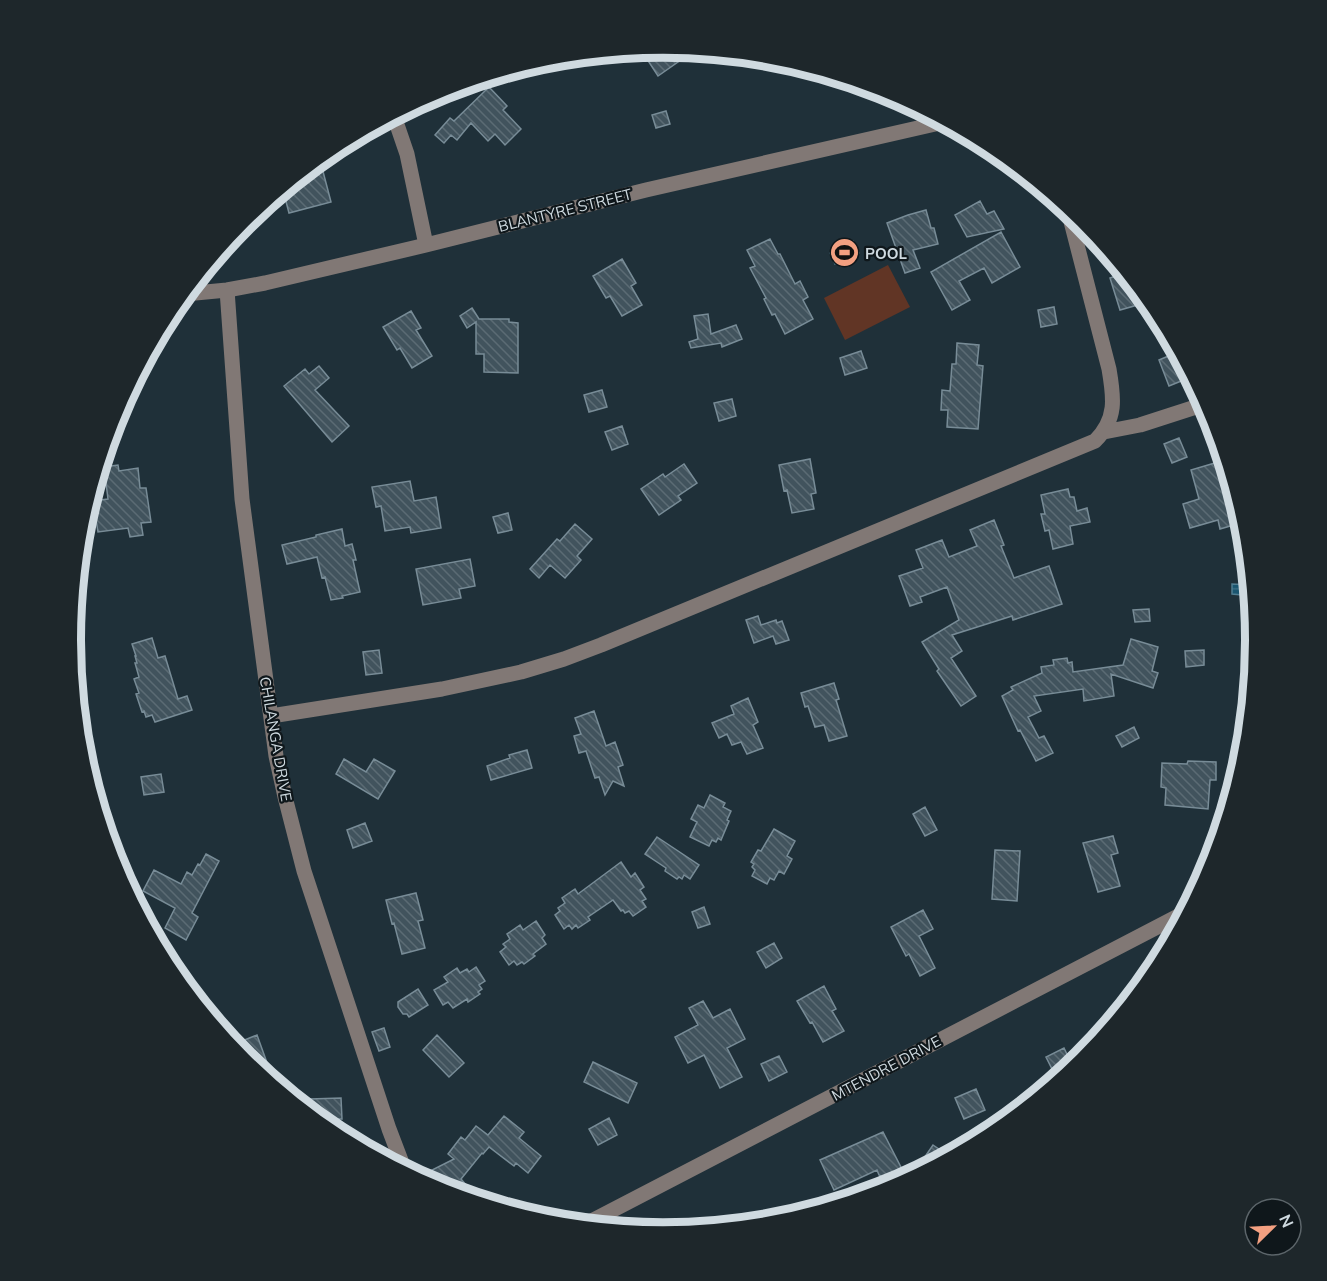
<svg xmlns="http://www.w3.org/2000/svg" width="1327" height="1281" viewBox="0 0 1327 1281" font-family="Mulish,sans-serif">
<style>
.grass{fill:#613525}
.water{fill:url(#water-rules);stroke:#507d91;stroke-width:1.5}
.building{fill:url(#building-back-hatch);stroke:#788c97;stroke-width:1.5}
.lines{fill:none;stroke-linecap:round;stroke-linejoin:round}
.minor{stroke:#817875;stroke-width:15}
.labels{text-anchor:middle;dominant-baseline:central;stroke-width:4.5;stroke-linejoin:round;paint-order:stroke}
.street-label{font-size:15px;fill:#cfdae0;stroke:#0f171b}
.poi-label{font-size:15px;font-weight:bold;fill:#cfdae0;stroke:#0f171b;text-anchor:start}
.rim{fill:none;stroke:#cfdae0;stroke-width:8}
</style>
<defs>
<pattern id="water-rules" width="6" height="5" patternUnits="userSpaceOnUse" patternTransform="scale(1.5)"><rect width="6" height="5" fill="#1a556f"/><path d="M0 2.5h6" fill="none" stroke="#3a6d83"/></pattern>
<pattern id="building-back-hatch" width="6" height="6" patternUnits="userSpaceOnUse" patternTransform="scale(1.5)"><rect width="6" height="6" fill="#41535d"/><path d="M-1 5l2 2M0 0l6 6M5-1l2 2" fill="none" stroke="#5b6b74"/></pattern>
</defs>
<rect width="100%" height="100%" fill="#1f3039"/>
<path class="grass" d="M 888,265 L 910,307 L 845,340 L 824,298 Z"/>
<path class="water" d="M 853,241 L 859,253 L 835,264 L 830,253 Z
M 1232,584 L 1251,585 L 1252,596 L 1232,594 Z"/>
<path class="building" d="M 664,48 L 679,50 L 685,57 L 658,76 L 645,56 L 647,55 L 644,50 Z
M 489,87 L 507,106 L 503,110 L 521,129 L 505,145 L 495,134 L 488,141 L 471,123 L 457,140 L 451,135 L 444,143 L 435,135 L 450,118 L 454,121 Z
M 666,111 L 670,124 L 656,128 L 652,115 Z
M 320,160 L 331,202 L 289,213 L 283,190 Z
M 980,201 L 987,214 L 994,211 L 1004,229 L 967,237 L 955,215 Z
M 926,210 L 931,228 L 934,228 L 938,244 L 913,250 L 920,268 L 905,273 L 887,223 L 908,215 Z
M 1001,232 L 1020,267 L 992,283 L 984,268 L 959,281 L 970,300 L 952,310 L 931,272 Z
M 770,239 L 778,254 L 780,254 L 795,284 L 800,281 L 808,297 L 803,300 L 813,319 L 785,334 L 775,314 L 772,315 L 764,299 L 766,298 L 750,268 L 755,266 L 747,250 Z
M 622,259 L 636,283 L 631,286 L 642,305 L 622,316 L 610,296 L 606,298 L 593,276 Z
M 1125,273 L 1148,302 L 1120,310 L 1110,278 Z
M 1054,307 L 1057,324 L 1041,327 L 1038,310 Z
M 472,308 L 479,319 L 509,319 L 509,322 L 518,323 L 518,373 L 484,372 L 484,354 L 476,354 L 476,322 L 467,328 L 460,316 Z
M 411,311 L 421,328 L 416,330 L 432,356 L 412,368 L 400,348 L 397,350 L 383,327 Z
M 708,314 L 711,334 L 736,325 L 742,339 L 722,347 L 721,343 L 691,348 L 689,342 L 698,339 L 694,316 Z
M 957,343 L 979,345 L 977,365 L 983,366 L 978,429 L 947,427 L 948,410 L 941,410 L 942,390 L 950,391 L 952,364 L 956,364 Z
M 861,351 L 867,368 L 845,375 L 840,358 Z
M 1178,352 L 1191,377 L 1169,386 L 1159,360 Z
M 319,366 L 329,378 L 315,390 L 349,426 L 332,442 L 284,386 L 305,369 L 309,374 Z
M 602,390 L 607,407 L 589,412 L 584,395 Z
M 732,399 L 736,416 L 719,421 L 714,403 Z
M 622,426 L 628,444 L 612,450 L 605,432 Z
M 1179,438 L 1187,457 L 1172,463 L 1164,444 Z
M 810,459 L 816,493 L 811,494 L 814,509 L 792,513 L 787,490 L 784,491 L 779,465 Z
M 1225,460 L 1244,522 L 1220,529 L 1218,520 L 1190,528 L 1183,504 L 1199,499 L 1191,470 Z
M 684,464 L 697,483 L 678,496 L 681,500 L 659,515 L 641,489 L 663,474 L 665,477 Z
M 118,465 L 119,471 L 138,468 L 140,488 L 146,488 L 151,522 L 141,523 L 143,535 L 130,537 L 128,528 L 98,532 L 93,501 L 108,499 L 104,467 Z
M 410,481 L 414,501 L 436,497 L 441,528 L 411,533 L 410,527 L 385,531 L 381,506 L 376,507 L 372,487 Z
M 1068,489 L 1070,497 L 1074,497 L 1077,511 L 1087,508 L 1090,522 L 1070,526 L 1073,544 L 1053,549 L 1049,530 L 1045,531 L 1041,514 L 1045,514 L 1041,495 Z
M 508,513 L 512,530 L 498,533 L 493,517 Z
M 994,520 L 1004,545 L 1001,546 L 1014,578 L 1049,566 L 1062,604 L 1013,620 L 1012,616 L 952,635 L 962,651 L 951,658 L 976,696 L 961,706 L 937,671 L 939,669 L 922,642 L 959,620 L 947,587 L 920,597 L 922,602 L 910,606 L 899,576 L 923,568 L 916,550 L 942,540 L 949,557 L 977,546 L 970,530 Z
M 575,524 L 592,539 L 577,556 L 581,560 L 565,578 L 550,565 L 539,578 L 530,569 L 557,539 L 560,541 Z
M 342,529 L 345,546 L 352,544 L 356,560 L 353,560 L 360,592 L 342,596 L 343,598 L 331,600 L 325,577 L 322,578 L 317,557 L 287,564 L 282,545 L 316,537 L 316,535 Z
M 470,559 L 475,586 L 459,589 L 461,598 L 423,605 L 416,569 Z
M 1149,609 L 1150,621 L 1135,622 L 1133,610 Z
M 758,616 L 761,625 L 776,620 L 777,623 L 782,621 L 789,640 L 776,644 L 773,636 L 754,643 L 746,620 Z
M 152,638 L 158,658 L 165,656 L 178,699 L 187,696 L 192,710 L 155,722 L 152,715 L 146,717 L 144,711 L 142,712 L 136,694 L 139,693 L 134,679 L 139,677 L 135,663 L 137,663 L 135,656 L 136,656 L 132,644 Z
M 1131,639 L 1158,647 L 1152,671 L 1158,673 L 1153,688 L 1111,674 L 1114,696 L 1084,701 L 1083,689 L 1034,696 L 1041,711 L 1028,717 L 1039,738 L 1044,736 L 1053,753 L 1036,761 L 1020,730 L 1018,731 L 1002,696 L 1013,690 L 1011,687 L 1042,673 L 1041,667 L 1054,665 L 1053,660 L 1067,658 L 1068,663 L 1072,662 L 1073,672 L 1123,665 Z
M 379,650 L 382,673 L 366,675 L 363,652 Z
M 1204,650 L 1204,665 L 1186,667 L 1185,651 Z
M 834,683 L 839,699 L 836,700 L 847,736 L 829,741 L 824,725 L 815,727 L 808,706 L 805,707 L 801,693 Z
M 748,698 L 758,722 L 753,725 L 763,748 L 747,754 L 741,742 L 732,745 L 727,734 L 719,738 L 712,723 L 734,714 L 731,706 Z
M 594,711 L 606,746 L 615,742 L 623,765 L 618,767 L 624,786 L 613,781 L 605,795 L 599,777 L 595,778 L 586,751 L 579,753 L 574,736 L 581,734 L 575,718 Z
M 1134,727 L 1139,738 L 1122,747 L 1116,736 Z
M 527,750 L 532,768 L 491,780 L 487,766 L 510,758 L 509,755 Z
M 344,759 L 366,772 L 374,759 L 395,771 L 378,799 L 336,774 Z
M 1188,761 L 1216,762 L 1216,780 L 1210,780 L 1208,809 L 1165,805 L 1166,788 L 1161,787 L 1162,763 L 1187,764 Z
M 161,774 L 164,792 L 144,795 L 141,777 Z
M 710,795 L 725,803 L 723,807 L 731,811 L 727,820 L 729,821 L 721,840 L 718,838 L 716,842 L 712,840 L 709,846 L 690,837 L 697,822 L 691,819 L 698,805 L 704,808 Z
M 925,807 L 937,830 L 925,836 L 913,814 Z
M 365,823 L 372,841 L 353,848 L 347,830 Z
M 774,829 L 795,841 L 787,856 L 792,859 L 784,874 L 779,871 L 774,880 L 770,878 L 767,884 L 752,876 L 755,870 L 752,867 L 754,864 L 751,862 L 758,850 L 761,851 Z
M 1113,836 L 1118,853 L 1111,855 L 1120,886 L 1098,892 L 1083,843 Z
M 657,837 L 699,865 L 690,879 L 684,875 L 682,879 L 679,877 L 677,879 L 665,871 L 666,868 L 645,854 Z
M 995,850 L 1020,851 L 1017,901 L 992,899 Z
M 206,854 L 219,861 L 192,913 L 198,917 L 186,940 L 165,928 L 175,908 L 143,891 L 154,870 L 181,884 L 187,872 L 192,875 L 198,864 L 200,865 Z
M 621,862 L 631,877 L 635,873 L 644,887 L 640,890 L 646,899 L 642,901 L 646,907 L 633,916 L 629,911 L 625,913 L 623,910 L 621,911 L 613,900 L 588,917 L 590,920 L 578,928 L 576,925 L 572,929 L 569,925 L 564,929 L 555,915 L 560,911 L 558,908 L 565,903 L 562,898 L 575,889 L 578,894 Z
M 416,893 L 423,920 L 418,921 L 425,948 L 402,954 L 394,923 L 392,924 L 386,900 Z
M 704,907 L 710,924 L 698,928 L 692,912 Z
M 923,910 L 933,929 L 919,936 L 935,968 L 920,976 L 909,954 L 906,956 L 891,927 Z
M 536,921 L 545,935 L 542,938 L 546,944 L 533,954 L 535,956 L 524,964 L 522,962 L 517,965 L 514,961 L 509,965 L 500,952 L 506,947 L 503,944 L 510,939 L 507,934 L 520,925 L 523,930 Z
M 774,943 L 782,958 L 766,968 L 757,952 Z
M 476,967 L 485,981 L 479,985 L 482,989 L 478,992 L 480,994 L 468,1002 L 467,999 L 453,1008 L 448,1002 L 443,1005 L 434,990 L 448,982 L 444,977 L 457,968 L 460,973 L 467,969 L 469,972 Z
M 824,986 L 836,1009 L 832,1011 L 844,1031 L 823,1042 L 812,1022 L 810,1023 L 797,1001 Z
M 418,989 L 428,1005 L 409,1017 L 407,1014 L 403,1014 L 398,1007 L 398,1002 Z
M 703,1001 L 713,1018 L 730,1009 L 745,1039 L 727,1048 L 742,1077 L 720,1088 L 704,1055 L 688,1063 L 675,1037 L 698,1025 L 689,1008 Z
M 384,1028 L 390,1047 L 379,1051 L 372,1032 Z
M 257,1035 L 275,1085 L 244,1059 L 232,1045 Z
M 437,1035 L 464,1063 L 449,1077 L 423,1050 Z
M 1064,1048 L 1073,1067 L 1056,1077 L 1046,1057 Z
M 779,1056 L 787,1072 L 769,1081 L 761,1064 Z
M 593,1062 L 637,1083 L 628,1103 L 584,1082 Z
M 976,1089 L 985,1110 L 964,1119 L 955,1098 Z
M 341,1098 L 342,1119 L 317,1119 L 311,1114 L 310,1099 Z
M 504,1116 L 524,1132 L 519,1138 L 541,1156 L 528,1173 L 516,1163 L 514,1166 L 489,1147 L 483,1154 L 482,1153 L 461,1179 L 466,1185 L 455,1194 L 447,1191 L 442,1186 L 437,1188 L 428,1183 L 424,1174 L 454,1159 L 448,1154 L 461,1137 L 465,1140 L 476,1126 L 488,1135 Z
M 609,1118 L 617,1135 L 598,1145 L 589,1129 Z
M 883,1132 L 907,1179 L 895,1185 L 879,1175 L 877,1170 L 834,1190 L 820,1160 Z
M 933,1145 L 949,1156 L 911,1177 Z"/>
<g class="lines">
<path class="minor" d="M 394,116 L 407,154 L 426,245
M 227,290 L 242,499 L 276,756 L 285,797 L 304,871 L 389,1129 L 405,1171
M 185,294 L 227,290 L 265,283 L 426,245 L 646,190 L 944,122
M 1104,432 L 1140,425 L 1205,404
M 271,716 L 442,689 L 521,672 L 564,659 L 601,645 L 1095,441 C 1117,419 1114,398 1109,369 L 1068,210
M 584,1225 L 1188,911"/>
</g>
<defs>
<symbol id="stadium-disc" viewBox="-11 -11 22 22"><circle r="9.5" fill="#f3a081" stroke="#0f171b"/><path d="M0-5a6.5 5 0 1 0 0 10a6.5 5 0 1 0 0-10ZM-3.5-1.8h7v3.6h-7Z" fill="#111"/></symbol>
</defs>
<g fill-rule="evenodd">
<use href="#stadium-disc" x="828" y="236" width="33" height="33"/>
</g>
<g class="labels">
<g class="street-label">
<text transform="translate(565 210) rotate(-14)">BLANTYRE STREET</text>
<text transform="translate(276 739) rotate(80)">CHILANGA DRIVE</text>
<text transform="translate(886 1068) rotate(-28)">MTENDRE DRIVE</text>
</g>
<g class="poi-label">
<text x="865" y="253">POOL</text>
</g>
</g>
<path d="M0 0H1327V1281H0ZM81 640a582 582 0 1 1 1164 0a582 582 0 1 1-1164 0Z" fill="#1e272b" fill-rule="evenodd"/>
<path class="rim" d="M81 640a582 582 0 1 1 1164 0a582 582 0 1 1-1164 0Z"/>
<g transform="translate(1273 1227) rotate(66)"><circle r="28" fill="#0f171b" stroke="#5c656a" stroke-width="1.5"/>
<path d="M0-4.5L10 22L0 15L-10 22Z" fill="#f3a081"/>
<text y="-9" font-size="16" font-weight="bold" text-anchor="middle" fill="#cfdae0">N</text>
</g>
</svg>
